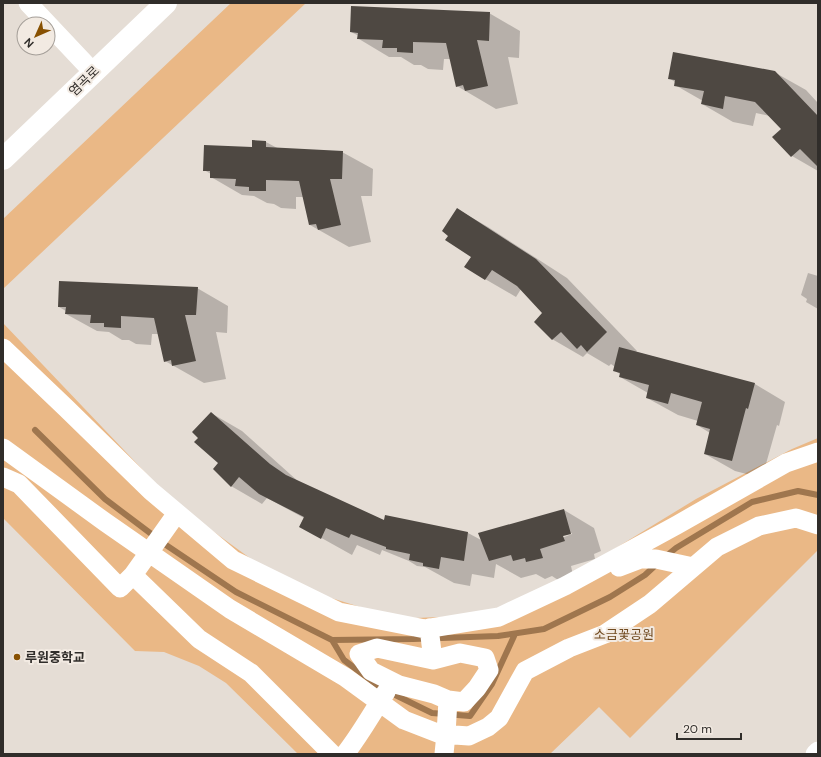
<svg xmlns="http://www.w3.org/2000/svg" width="821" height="757" viewBox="0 0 821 757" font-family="'DM Sans','Noto Sans KR',sans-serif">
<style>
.green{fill:#eab886}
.shadow{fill:#0003;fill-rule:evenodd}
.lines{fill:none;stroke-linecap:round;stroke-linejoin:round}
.stream{stroke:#9f764e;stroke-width:6}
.building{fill:#4e4842}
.street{stroke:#fff;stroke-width:19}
.secondary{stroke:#fff;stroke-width:22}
.poi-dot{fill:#885102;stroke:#f2eae2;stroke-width:1.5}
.labels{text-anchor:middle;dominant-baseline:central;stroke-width:4;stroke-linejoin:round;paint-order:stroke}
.street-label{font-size:13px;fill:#302d2a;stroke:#f2eae2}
.park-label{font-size:13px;fill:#714b21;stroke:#f2eae2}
.poi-label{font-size:13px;font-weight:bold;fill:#302d2a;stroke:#f2eae2;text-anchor:start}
</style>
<rect width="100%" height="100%" fill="#e5ddd5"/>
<path class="green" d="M 231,3 L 306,3 L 3,289 L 3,219 Z
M 3,323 L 162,490 L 210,529 L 258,564 L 315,593 L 370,610 L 415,618 L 465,616 L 514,604 L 570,576 L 696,499 L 792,449 L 818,438 L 818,550 L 630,738 L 599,707 L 550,754 L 298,754 L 226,683 L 199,666 L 164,652 L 135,651 L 3,518 Z"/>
<path class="shadow" d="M 489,13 L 520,31 L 519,58 L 508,57 L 518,104 L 496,109 L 457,86 L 451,59 L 444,59 L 443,70 L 428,69 L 421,65 L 414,65 L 401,57 L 389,57 L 359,39 L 359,36 L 351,32 Z
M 774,72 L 806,90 L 818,103 L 818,171 L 792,156 L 782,129 L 770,116 L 756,113 L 753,126 L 733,122 L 702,104 L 703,101 L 675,85 L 675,82 L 669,78 Z
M 253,141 L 266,142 L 279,149 L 342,152 L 373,169 L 372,196 L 361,196 L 371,242 L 349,247 L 310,225 L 304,197 L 296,197 L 296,209 L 281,208 L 274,204 L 267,203 L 254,196 L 242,195 L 211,177 L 211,174 L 204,170 L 253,148 Z
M 457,209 L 488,227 L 567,278 L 637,351 L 636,352 L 755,384 L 785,402 L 779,426 L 777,425 L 762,478 L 735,471 L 705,454 L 710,433 L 697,425 L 698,421 L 678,415 L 647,398 L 648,393 L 620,377 L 620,374 L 614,370 L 615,367 L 611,364 L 609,366 L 587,353 L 583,357 L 552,339 L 544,313 L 521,289 L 516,297 L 485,279 L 472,256 L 449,235 Z
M 808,273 L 818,276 L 818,309 L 806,302 L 807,299 L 801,295 Z
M 197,288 L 228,306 L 227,333 L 216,332 L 226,379 L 204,383 L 165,361 L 159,334 L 152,334 L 151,345 L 136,344 L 129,340 L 122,340 L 109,332 L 97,331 L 66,314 L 66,311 L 59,307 Z
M 211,413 L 242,431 L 300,483 L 385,521 L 468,533 L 483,541 L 564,510 L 594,528 L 601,551 L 594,554 L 595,559 L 571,566 L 573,575 L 558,580 L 552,576 L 545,579 L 536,574 L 521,578 L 496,564 L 494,578 L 472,574 L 470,586 L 454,583 L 425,567 L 417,566 L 409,561 L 382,550 L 380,555 L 357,545 L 352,555 L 300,526 L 304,518 L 267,498 L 262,504 L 231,486 L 219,463 L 200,438 ZM 572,533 L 572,534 L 559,539 L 558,537 Z"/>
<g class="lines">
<path class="stream" d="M 35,430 L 105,499 L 166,545 L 236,592 L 332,640 L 413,639 L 498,636 L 544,629 L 610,597 L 645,575 L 658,563
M 665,557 L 676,548 L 752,502 L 798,491 L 818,495
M 332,640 L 344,660 L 381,688 L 432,713 L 470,716 L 492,684 L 515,634"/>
</g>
<path class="building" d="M 351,6 L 490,12 L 489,41 L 477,40 L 488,86 L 465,91 L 463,85 L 456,87 L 446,43 L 413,42 L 413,53 L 397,52 L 397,48 L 382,48 L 383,40 L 357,39 L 358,33 L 350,32 Z
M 673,52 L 775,71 L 818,116 L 818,167 L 800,149 L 791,157 L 772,137 L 781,129 L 755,102 L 725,96 L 723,109 L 701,104 L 704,91 L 674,86 L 675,80 L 668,79 Z
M 252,140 L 266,141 L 266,147 L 343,151 L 342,179 L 330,179 L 341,225 L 318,230 L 316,224 L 309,225 L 299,181 L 266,180 L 266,191 L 249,191 L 249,187 L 235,186 L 236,179 L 210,178 L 210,171 L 203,171 L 204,145 L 252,147 Z
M 457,208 L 536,259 L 607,332 L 587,352 L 581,345 L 577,349 L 561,332 L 552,340 L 534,322 L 542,313 L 517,286 L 492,270 L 485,280 L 464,267 L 471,257 L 445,240 L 448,236 L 442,231 Z
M 59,281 L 198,287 L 196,315 L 185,315 L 196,361 L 172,366 L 171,360 L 164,362 L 154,318 L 121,316 L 121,328 L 104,327 L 104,323 L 90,323 L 91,315 L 65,314 L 66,307 L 58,307 Z
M 619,347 L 755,383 L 748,409 L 746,408 L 732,461 L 704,454 L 710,429 L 696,425 L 702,402 L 671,393 L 668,404 L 646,398 L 649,385 L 619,377 L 620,373 L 613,371 Z
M 211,412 L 270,464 L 286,475 L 384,520 L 385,515 L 468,532 L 464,561 L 441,557 L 439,569 L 423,566 L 423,563 L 409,560 L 410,554 L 386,549 L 386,547 L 351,534 L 349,538 L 326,528 L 321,539 L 299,527 L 304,517 L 259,494 L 239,477 L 231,487 L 213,469 L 218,463 L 194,442 L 198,438 L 192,432 Z
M 564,509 L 571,534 L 563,536 L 565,541 L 540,549 L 543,558 L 526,562 L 525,558 L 513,561 L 511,555 L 489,561 L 478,533 Z"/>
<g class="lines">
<path class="street" d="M 28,3 L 93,72
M 3,348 L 66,408 L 151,491 L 233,560 L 339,612 L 425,629 L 499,617 L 565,586 L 677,525 L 786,463 L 818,452
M 3,448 L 105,522 L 230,609 L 345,677 L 404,720 L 440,734 L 469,736 L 488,727 L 499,718 L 525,671 L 569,648 L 605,634 L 650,604 L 717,547 L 759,526 L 796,518 L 818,525
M 3,477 L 19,484 L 120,588 L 133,575 L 199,639 L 251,673 L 332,754
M 619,567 L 640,559 L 656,559 L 693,567
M 133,575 L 177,513
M 429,628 L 433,660
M 377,648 L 433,660 L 460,653 L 485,658 L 489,670 L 477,688 L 464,702 L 448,700 L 434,694 L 399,685 L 371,671 L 359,654 Z
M 345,754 C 360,735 372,713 386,692
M 444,754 L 446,734 L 448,700
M 815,754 L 818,751"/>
<path class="secondary" d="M 3,159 L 166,3"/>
</g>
<circle class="poi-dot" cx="17" cy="657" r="4"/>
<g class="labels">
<g class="street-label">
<text transform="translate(84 81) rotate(-44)">염곡로</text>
</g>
<g class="park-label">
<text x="624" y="634">소금꽃공원</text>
</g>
<g class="poi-label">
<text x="25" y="657">루원중학교</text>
</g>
</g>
<rect width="821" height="757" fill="none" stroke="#302d2a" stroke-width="8"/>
<g transform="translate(36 36) rotate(225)"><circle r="19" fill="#f2eae2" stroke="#a49e98"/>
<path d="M0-3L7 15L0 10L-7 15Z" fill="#885102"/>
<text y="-6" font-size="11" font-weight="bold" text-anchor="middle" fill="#302d2a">N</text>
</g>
<path d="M677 733v6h64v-6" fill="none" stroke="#302d2a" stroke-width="2"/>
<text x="683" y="733" font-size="12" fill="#302d2a" stroke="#f2eae2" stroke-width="3" paint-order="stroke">20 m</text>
</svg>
